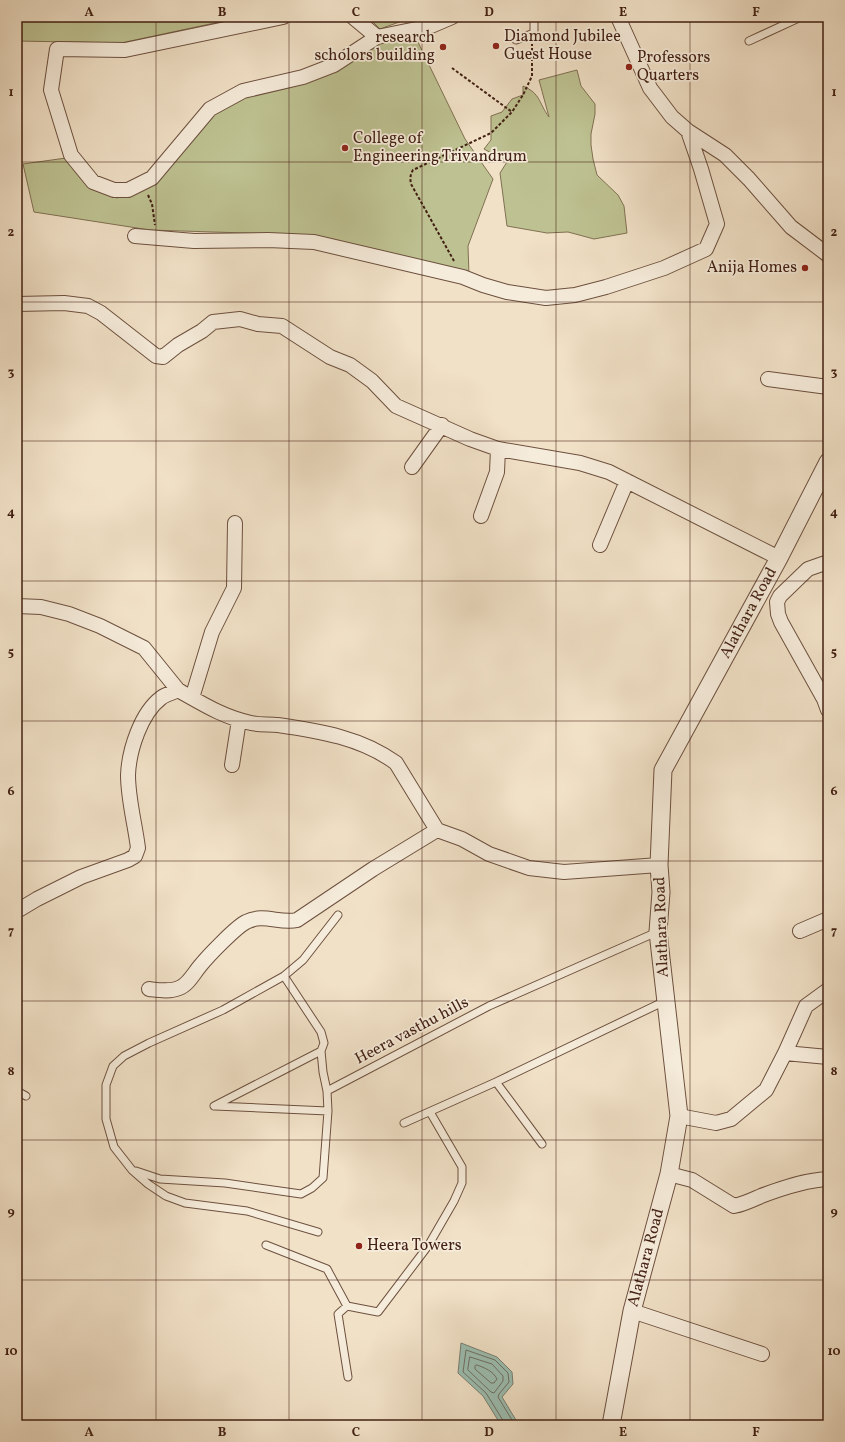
<svg xmlns="http://www.w3.org/2000/svg" width="845" height="1442" viewBox="0 0 845 1442" font-family="Vollkorn,serif">
<style>
.green{fill:#bec292;stroke:#807052}
.water{fill:#9bbeb1;stroke:#777e71}
.lines{fill:none;stroke-linecap:round;stroke-linejoin:round}
.shore{stroke:#6e6e62;stroke-width:1}
.service-casing{stroke:#6d503f;stroke-width:9}
.minor-casing{stroke:#6d503f;stroke-width:16}
.tertiary-casing{stroke:#6d503f;stroke-width:19}
.path{stroke:#411f12;stroke-width:2;stroke-dasharray:3 2;stroke-linecap:butt}
.service{stroke:#f6ecdb;stroke-width:7}
.minor{stroke:#f6ecdb;stroke-width:14}
.tertiary{stroke:#f6ecdb;stroke-width:17}
.grid{fill:none;stroke:#411f12;stroke-width:1;stroke-opacity:0.55}
.poi-dot{fill:#8f2418;stroke:#f6ecdb;stroke-width:1.5}
.labels{text-anchor:middle;dominant-baseline:central;stroke-width:3.5;stroke-linejoin:round;paint-order:stroke}
.poi-label{font-size:16px;fill:#411f12;stroke:#f6ecdb;text-anchor:start}
.street-label{font-size:16px;fill:#411f12;stroke:#f6ecdb}
.neatline{fill:none;stroke:#411f12;stroke-width:1.5}
.grid-label{font-size:13px;text-anchor:middle;font-weight:bold;fill:#411f12}
</style>
<rect width="100%" height="100%" fill="#f1e1c7"/>
<filter id="stains"><feTurbulence type="fractalNoise" baseFrequency=".005" numOctaves="4"/><feColorMatrix values="0 0 0 0 .2 0 0 0 0 .09 0 0 0 0 .02 0 0 0 .5 -.17"/></filter>
<radialGradient id="worn" r=".72"><stop offset=".6" stop-color="#630" stop-opacity="0"/><stop offset="1" stop-color="#630" stop-opacity=".3"/></radialGradient>
<path class="green" d="M 25,17 L 243,17 L 121,43 L 17,41 L 17,31 Z
M 368,17 L 413,17 L 380,29 Z
M 415,36 L 465,139 L 493,179 L 468,246 L 469,275 L 309,235 L 150,230 L 34,212 L 23,164 L 66,158 L 92,189 L 117,198 L 157,183 L 215,114 L 249,95 L 379,43 Z
M 577,70 L 581,86 L 595,104 L 595,114 L 591,134 L 591,145 L 593,159 L 597,175 L 618,195 L 624,206 L 627,233 L 594,239 L 568,232 L 547,233 L 507,226 L 500,173 L 507,162 L 484,149 L 491,140 L 491,116 L 502,112 L 512,99 L 523,95 L 523,86 C 541,94 538,102 549,117 L 539,80 Z"/>
<path class="water" d="M 461,1343 L 497,1357 L 512,1372 L 513,1384 L 502,1397 L 519,1425 L 501,1425 L 483,1396 L 458,1373 Z"/>
<g class="lines">
<path class="shore" d="M 470,1357 L 492,1364 L 503,1376 L 503,1381 L 494,1393 L 491,1392 L 468,1370 Z
M 477,1365 C 485,1368 493,1371 497,1379 L 494,1383 L 491,1383 L 475,1369 L 475,1366 Z
M 504,1425 L 504,1422 L 486,1393 L 463,1372 L 466,1350 L 495,1360 L 508,1373 L 509,1382 L 499,1394 L 498,1397 L 515,1425"/>
<defs>
<path id="service" d="M 516,40 L 534,33 L 534,17
M 749,41 L 801,17
M 284,976 L 321,1032 L 324,1043 L 321,1051
M 496,1082 L 542,1144
M 17,1091 L 26,1096
M 214,1106 L 321,1051 L 323,1072 L 327,1091 L 489,1006 L 657,932
M 215,1106 L 328,1111
M 404,1123 L 496,1082 L 665,1001
M 136,1171 L 160,1179 L 225,1183 L 301,1194 L 312,1188 L 323,1178 L 328,1111 L 327,1091
M 318,1232 L 247,1211 L 185,1203 L 166,1196 L 148,1184 L 132,1170 L 114,1147 L 106,1119 L 106,1085 L 113,1066 L 124,1056 L 149,1043 L 223,1010 L 284,976 L 303,960 L 338,915
M 266,1245 L 327,1269 L 347,1306 L 378,1312 L 428,1246 L 454,1201 L 462,1183 L 462,1167 L 430,1112
M 347,1306 L 338,1314 L 348,1377"/>
<path id="minor" d="M 283,17 L 125,50 L 57,49 L 51,90 L 71,155 L 93,182 L 114,190 L 128,190 L 152,178 L 210,109 L 243,91 L 303,77 L 334,65 L 377,37 L 431,26 L 452,17
M 353,17 L 377,37
M 618,17 L 650,88 L 672,117 L 688,131 L 725,155 L 749,179 L 791,227 L 828,255
M 135,236 L 194,241 L 268,240 L 314,242 L 463,277 L 483,285 L 507,292 L 546,298 L 575,295 L 606,287 L 664,268 L 706,249 L 717,224 L 701,169 L 688,131
M 17,304 L 64,303 L 88,306 L 101,313 L 156,356 L 163,357 L 178,345 L 202,331 L 213,322 L 240,319 L 258,324 L 282,326 L 330,357 L 350,365 L 372,381 L 396,406 L 470,439 L 498,449 L 580,463 L 609,472 L 779,558
M 768,379 L 828,387
M 412,467 L 442,425
M 481,516 L 497,472 L 498,449
M 600,545 L 627,481
M 828,562 L 808,569 L 780,596 L 777,602 L 778,614 L 781,622 L 824,699 L 828,710
M 17,606 L 41,607 L 69,614 L 100,626 L 144,648 L 178,690
M 192,698 L 212,632 L 234,588 L 235,523
M 232,765 L 239,720
M 17,911 L 37,899 L 81,877 L 128,860 L 135,856 L 138,848 C 135,824 128,799 128,775 C 129,750 141,713 161,698 C 166,694 173,693 178,690 C 203,704 223,717 251,723 C 259,725 269,724 278,725 C 320,731 362,738 396,763 L 437,830 L 462,839 L 489,854 L 529,868 L 564,872 L 659,865
M 800,931 L 828,919
M 149,989 C 158,990 170,992 179,988 C 188,985 194,973 200,966 C 208,956 236,927 246,922 C 263,913 280,924 297,920 L 373,869 L 437,830
M 785,1053 L 828,1057
M 679,1116 L 716,1123 L 731,1119 L 766,1090 L 785,1053 L 806,1006 L 828,990
M 669,1174 L 692,1180 L 734,1206 C 744,1204 752,1200 761,1196 C 782,1188 805,1180 828,1179
M 632,1311 L 762,1354"/>
<g id="tertiary">
<path id="s1" d="M 611,1425 L 632,1311 L 669,1174 L 679,1116 L 658,932 L 661,892 L 659,865 L 663,770 L 779,558 L 828,462"/>
</g>
</defs>
<use href="#service" class="service-casing"/>
<use href="#minor" class="minor-casing"/>
<use href="#tertiary" class="tertiary-casing"/>
<path class="path" d="M 452,68 L 512,112
M 148,195 L 152,204 L 155,225
M 454,261 L 411,184 C 410,179 410,175 413,170 L 491,133 L 512,112 L 523,95 L 532,76 L 532,44"/>
<use href="#service" class="service"/>
<use href="#minor" class="minor"/>
<use href="#tertiary" class="tertiary"/>
</g>
<path class="grid" d="M 156,17 L 156,1425M 289,17 L 289,1425M 422,17 L 422,1425M 556,17 L 556,1425M 690,17 L 690,1425M 17,162 L 828,162M 17,302 L 828,302M 17,441 L 828,441M 17,581 L 828,581M 17,721 L 828,721M 17,861 L 828,861M 17,1001 L 828,1001M 17,1140 L 828,1140M 17,1280 L 828,1280"/>
<g class="poi-dot">
<circle cx="496" cy="46" r="4"/>
<circle cx="443" cy="47" r="4"/>
<circle cx="629" cy="67" r="4"/>
<circle cx="345" cy="148" r="4"/>
<circle cx="805" cy="268" r="4"/>
<circle cx="359" cy="1246" r="4"/>
</g>
<g class="labels">
<g class="poi-label">
<text x="504" y="37">Diamond Jubilee<tspan x="504" dy="18">Guest House</tspan></text>
<text x="435" y="38" text-anchor="end">research<tspan x="435" dy="18">scholors building</tspan></text>
<text x="637" y="58">Professors<tspan x="637" dy="18">Quarters</tspan></text>
<text x="353" y="139">College of<tspan x="353" dy="18">Engineering Trivandrum</tspan></text>
<text x="797" y="268" text-anchor="end">Anija Homes</text>
<text x="367" y="1246">Heera Towers</text>
</g>
<g class="street-label">
<text stroke="none"><textPath href="#s1" startOffset="843">Alathara Road</textPath></text>
<text transform="translate(662 927) rotate(-92)">Alathara Road</text>
<text transform="translate(412 1031) rotate(-28)">Heera vasthu hills</text>
<text stroke="none"><textPath href="#s1" startOffset="171">Alathara Road</textPath></text>
</g>
</g>
<rect width="845" height="1442" fill="none" stroke="#f1e1c7" stroke-width="44"/>
<rect x="22" y="22" width="801" height="1398" class="neatline"/>
<g class="grid-label">
<text x="89" y="16">A</text>
<text x="222" y="16">B</text>
<text x="356" y="16">C</text>
<text x="489" y="16">D</text>
<text x="623" y="16">E</text>
<text x="756" y="16">F</text>
<text x="11" y="96">1</text>
<text x="834" y="96">1</text>
<text x="11" y="236">2</text>
<text x="834" y="236">2</text>
<text x="11" y="376">3</text>
<text x="834" y="376">3</text>
<text x="11" y="516">4</text>
<text x="834" y="516">4</text>
<text x="11" y="656">5</text>
<text x="834" y="656">5</text>
<text x="11" y="795">6</text>
<text x="834" y="795">6</text>
<text x="11" y="935">7</text>
<text x="834" y="935">7</text>
<text x="11" y="1075">8</text>
<text x="834" y="1075">8</text>
<text x="11" y="1215">9</text>
<text x="834" y="1215">9</text>
<text x="11" y="1355">10</text>
<text x="834" y="1355">10</text>
<text x="89" y="1436">A</text>
<text x="222" y="1436">B</text>
<text x="356" y="1436">C</text>
<text x="489" y="1436">D</text>
<text x="623" y="1436">E</text>
<text x="756" y="1436">F</text>
</g>
<rect width="100%" height="100%" filter="url(#stains)"/>
<rect width="100%" height="100%" fill="url(#worn)"/>
</svg>
